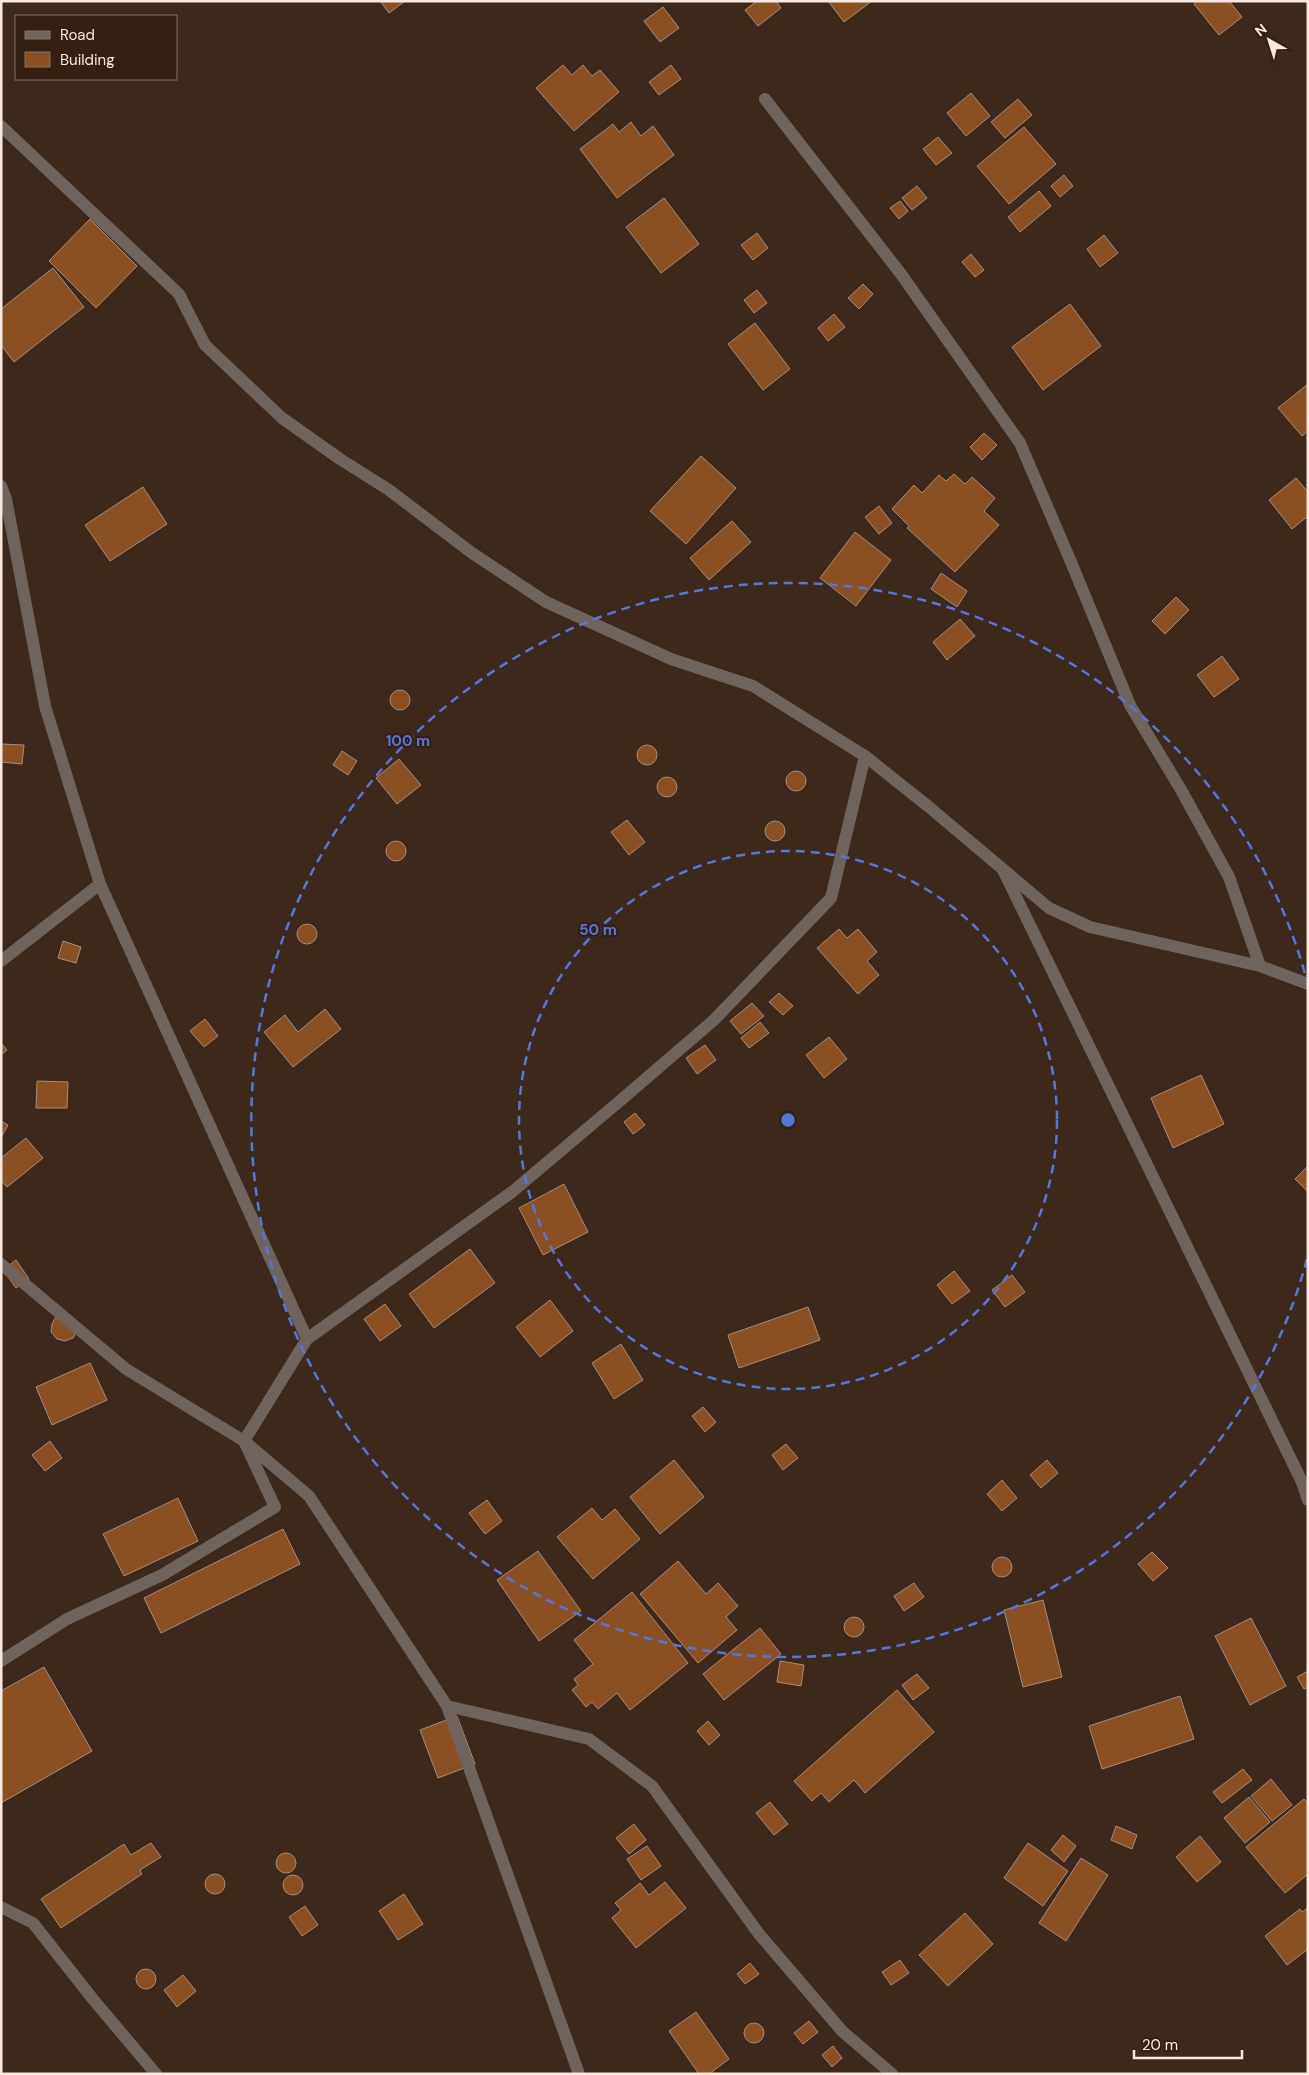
<svg xmlns="http://www.w3.org/2000/svg" width="1309" height="2075" viewBox="0 0 1309 2075" font-family="'DM Sans',sans-serif">
<style>
.building{fill:#8b5022;stroke:#a58c7c}
.lines{fill:none;stroke-linecap:round;stroke-linejoin:round}
.minor{stroke:#6e645d;stroke-width:12}
.ring{fill:none;stroke:#5475da;stroke-width:2.5;stroke-dasharray:9 6}
.centre{fill:#5475da;stroke:#332012;stroke-width:2.5}
.ring-label{font-size:15px;text-anchor:middle;font-weight:bold;fill:#5475da;stroke:#332012;stroke-width:4;stroke-linejoin:round;paint-order:stroke}
</style>
<rect width="100%" height="100%" fill="#3d291c"/>
<path class="building" d="M 380,1 L 405,1 L 389,13 Z
M 757,1 L 776,1 L 781,8 L 758,26 L 745,10 Z
M 828,1 L 872,1 L 844,22 Z
M 1197,1 L 1229,1 L 1242,17 L 1219,35 L 1194,4 Z
M 663,7 L 679,28 L 660,42 L 644,21 Z
M 563,65 L 572,75 L 583,65 L 592,76 L 600,70 L 619,92 L 574,131 L 536,88 Z
M 671,65 L 681,79 L 659,95 L 649,82 Z
M 971,93 L 990,116 L 966,136 L 947,113 Z
M 1018,99 L 1032,115 L 1005,138 L 991,122 Z
M 631,122 L 641,136 L 653,126 L 674,155 L 617,198 L 580,149 L 613,124 L 619,132 Z
M 1024,127 L 1056,164 L 1009,204 L 977,166 Z
M 938,137 L 952,153 L 936,165 L 923,149 Z
M 1064,175 L 1073,186 L 1060,197 L 1051,186 Z
M 917,186 L 927,198 L 912,210 L 902,198 Z
M 1039,191 L 1051,206 L 1020,232 L 1008,217 Z
M 664,198 L 699,244 L 661,273 L 626,227 Z
M 900,201 L 908,211 L 899,219 L 890,208 Z
M 90,219 L 137,266 L 96,308 L 49,261 Z
M 757,233 L 768,248 L 753,260 L 741,245 Z
M 1104,235 L 1118,253 L 1100,267 L 1087,249 Z
M 971,254 L 984,270 L 975,277 L 962,262 Z
M 53,268 L 84,307 L 14,362 L 1,345 L 1,309 Z
M 863,284 L 873,294 L 859,309 L 848,298 Z
M 757,290 L 767,303 L 754,313 L 744,300 Z
M 1070,304 L 1101,346 L 1043,390 L 1012,347 Z
M 834,314 L 845,327 L 828,341 L 818,328 Z
M 755,323 L 790,369 L 763,390 L 728,344 Z
M 1308,384 L 1308,431 L 1302,436 L 1278,408 Z
M 984,433 L 997,445 L 982,460 L 970,447 Z
M 701,456 L 736,488 L 686,544 L 650,511 Z
M 954,474 L 965,484 L 972,477 L 995,498 L 984,511 L 999,525 L 955,572 L 907,528 L 909,526 L 892,509 L 914,485 L 922,493 L 939,475 L 946,481 Z
M 1296,478 L 1308,492 L 1308,516 L 1292,529 L 1269,500 Z
M 143,487 L 167,524 L 110,561 L 85,525 Z
M 879,506 L 892,523 L 879,534 L 865,517 Z
M 732,521 L 751,542 L 709,580 L 690,558 Z
M 855,532 L 891,560 L 856,606 L 820,578 Z
M 941,573 L 967,591 L 957,607 L 931,589 Z
M 1176,597 L 1189,610 L 1165,634 L 1152,621 Z
M 960,619 L 975,636 L 947,660 L 933,642 Z
M 1222,656 L 1239,679 L 1214,697 L 1197,675 Z
M390 700a10 10 0 1 1 20 0a10 10 0 1 1-20 0Z
M 1,744 L 24,745 L 22,764 L 1,762 Z
M637 755a10 10 0 1 1 20 0a10 10 0 1 1-20 0Z
M 342,751 L 357,761 L 348,775 L 333,765 Z
M 399,759 L 421,785 L 397,804 L 376,778 Z
M786 781a10 10 0 1 1 20 0a10 10 0 1 1-20 0Z
M657 787a10 10 0 1 1 20 0a10 10 0 1 1-20 0Z
M 627,820 L 645,842 L 629,855 L 611,832 Z
M765 831a10 10 0 1 1 20 0a10 10 0 1 1-20 0Z
M386 851a10 10 0 1 1 20 0a10 10 0 1 1-20 0Z
M297 934a10 10 0 1 1 20 0a10 10 0 1 1-20 0Z
M 839,929 L 847,938 L 858,929 L 877,952 L 867,961 L 879,975 L 858,994 L 817,948 Z
M 63,941 L 81,947 L 76,963 L 58,958 Z
M 779,993 L 793,1006 L 783,1015 L 769,1002 Z
M 752,1003 L 764,1016 L 741,1034 L 730,1021 Z
M 325,1009 L 341,1029 L 293,1067 L 264,1032 L 285,1015 L 298,1032 Z
M 205,1019 L 218,1036 L 204,1047 L 190,1031 Z
M 760,1022 L 769,1033 L 749,1048 L 741,1038 Z
M 829,1037 L 847,1059 L 824,1078 L 806,1055 Z
M 1,1043 L 7,1050 L 1,1055 Z
M 705,1045 L 716,1060 L 697,1074 L 686,1058 Z
M 1201,1075 L 1224,1124 L 1173,1148 L 1151,1098 Z
M 37,1081 L 68,1082 L 67,1108 L 36,1108 Z
M 635,1113 L 645,1125 L 633,1134 L 624,1122 Z
M 1,1121 L 8,1125 L 1,1138 Z
M 26,1138 L 43,1158 L 7,1187 L 1,1180 L 1,1158 Z
M 1308,1166 L 1308,1192 L 1295,1179 Z
M 564,1184 L 588,1232 L 543,1255 L 519,1208 Z
M 470,1249 L 495,1283 L 434,1328 L 409,1294 Z
M 16,1260 L 29,1279 L 16,1288 L 3,1270 Z
M 954,1271 L 970,1291 L 952,1304 L 937,1285 Z
M 1012,1275 L 1025,1292 L 1005,1307 L 992,1290 Z
M 550,1300 L 573,1331 L 540,1357 L 516,1327 Z
M 385,1304 L 401,1326 L 380,1341 L 364,1319 Z
M 808,1307 L 820,1340 L 739,1368 L 728,1335 Z
M 56,1316 L 77,1331 L 73,1338 L 65,1341 L 57,1339 L 51,1332 L 52,1324 Z
M 621,1344 L 643,1380 L 614,1399 L 592,1363 Z
M 90,1363 L 107,1400 L 52,1425 L 36,1387 Z
M 703,1407 L 716,1422 L 705,1432 L 692,1416 Z
M 50,1441 L 62,1458 L 45,1471 L 32,1455 Z
M 786,1444 L 798,1458 L 783,1470 L 772,1455 Z
M 674,1460 L 704,1497 L 660,1534 L 630,1497 Z
M 1047,1460 L 1058,1473 L 1041,1488 L 1030,1475 Z
M 1002,1480 L 1017,1498 L 1002,1511 L 987,1494 Z
M 178,1498 L 198,1541 L 124,1576 L 103,1534 Z
M 487,1500 L 502,1521 L 485,1534 L 469,1513 Z
M 592,1508 L 602,1520 L 615,1509 L 640,1539 L 593,1579 L 557,1537 Z
M 283,1529 L 300,1564 L 161,1633 L 144,1598 Z
M 538,1551 L 581,1611 L 539,1641 L 497,1580 Z
M 1152,1552 L 1168,1568 L 1153,1581 L 1138,1564 Z
M992 1567a10 10 0 1 1 20 0a10 10 0 1 1-20 0Z
M 678,1561 L 706,1594 L 718,1583 L 738,1606 L 726,1617 L 737,1630 L 698,1663 L 640,1594 Z
M 914,1583 L 924,1597 L 904,1611 L 894,1596 Z
M 632,1592 L 688,1663 L 630,1710 L 617,1693 L 598,1709 L 592,1702 L 586,1707 L 572,1690 L 578,1685 L 574,1679 L 593,1664 L 574,1640 Z
M 1043,1600 L 1062,1677 L 1023,1687 L 1004,1610 Z
M844 1627a10 10 0 1 1 20 0a10 10 0 1 1-20 0Z
M 1251,1618 L 1286,1686 L 1250,1705 L 1215,1636 Z
M 760,1628 L 781,1654 L 724,1700 L 703,1674 Z
M 780,1661 L 804,1665 L 801,1686 L 777,1682 Z
M 44,1667 L 92,1751 L 1,1803 L 1,1691 Z
M 1308,1671 L 1308,1687 L 1304,1689 L 1297,1677 Z
M 917,1674 L 929,1688 L 913,1700 L 902,1685 Z
M 897,1690 L 934,1732 L 865,1793 L 854,1780 L 829,1802 L 821,1793 L 812,1801 L 794,1781 Z
M 1180,1696 L 1194,1739 L 1102,1769 L 1089,1726 Z
M 457,1716 L 475,1764 L 438,1778 L 420,1730 Z
M 708,1721 L 720,1735 L 709,1745 L 697,1731 Z
M 1243,1769 L 1252,1780 L 1222,1803 L 1213,1792 Z
M 1271,1779 L 1292,1805 L 1272,1821 L 1251,1796 Z
M 1249,1797 L 1270,1822 L 1245,1843 L 1224,1818 Z
M 1304,1799 L 1308,1804 L 1308,1874 L 1285,1893 L 1246,1847 Z
M 770,1802 L 788,1824 L 774,1835 L 756,1813 Z
M 634,1824 L 646,1840 L 629,1854 L 616,1838 Z
M 1116,1826 L 1137,1835 L 1132,1849 L 1111,1840 Z
M 1063,1835 L 1076,1846 L 1064,1862 L 1051,1850 Z
M 1200,1836 L 1221,1862 L 1197,1882 L 1176,1857 Z
M 151,1843 L 161,1857 L 140,1870 L 142,1874 L 61,1928 L 41,1899 L 124,1844 L 131,1855 Z
M 1028,1843 L 1068,1871 L 1043,1906 L 1004,1878 Z
M 647,1846 L 661,1866 L 641,1880 L 627,1859 Z
M276 1863a10 10 0 1 1 20 0a10 10 0 1 1-20 0Z
M 1081,1858 L 1108,1875 L 1066,1941 L 1039,1923 Z
M205 1884a10 10 0 1 1 20 0a10 10 0 1 1-20 0Z
M283 1885a10 10 0 1 1 20 0a10 10 0 1 1-20 0Z
M 665,1882 L 686,1908 L 636,1948 L 612,1918 L 621,1910 L 615,1903 L 640,1883 L 649,1895 Z
M 404,1894 L 423,1924 L 398,1940 L 379,1911 Z
M 305,1906 L 318,1925 L 302,1936 L 289,1917 Z
M 1308,1908 L 1308,1949 L 1287,1965 L 1265,1936 L 1300,1909 L 1302,1912 Z
M 965,1913 L 993,1944 L 948,1986 L 919,1955 Z
M 900,1960 L 909,1973 L 891,1985 L 882,1972 Z
M 750,1963 L 759,1974 L 745,1984 L 737,1974 Z
M136 1979a10 10 0 1 1 20 0a10 10 0 1 1-20 0Z
M 183,1975 L 196,1991 L 177,2007 L 164,1990 Z
M 696,2012 L 729,2059 L 709,2074 L 699,2074 L 669,2031 Z
M 809,2021 L 818,2032 L 803,2044 L 794,2033 Z
M744 2033a10 10 0 1 1 20 0a10 10 0 1 1-20 0Z
M 833,2046 L 842,2058 L 832,2067 L 822,2055 Z"/>
<g class="lines">
<path class="minor" d="M 765,99 L 901,274 L 1020,443 L 1071,562 L 1130,705 L 1180,788 L 1229,877 L 1260,966
M 1,126 L 179,294 L 205,345 L 282,418 L 340,459 L 389,490 L 472,553 L 546,602 L 671,659 L 753,686 L 865,756 L 929,807 L 1049,908 L 1090,927 L 1260,966 L 1308,984
M 1,486 L 6,499 L 45,706 L 100,884 L 307,1339
M 1004,872 L 1302,1482 L 1308,1500
M 1,961 L 100,884
M 1,1264 L 126,1369 L 244,1441 L 309,1496 L 447,1706 L 579,2074
M 1,1661 L 67,1619 L 162,1575 L 275,1507 L 244,1441 L 307,1339 L 512,1192 L 621,1100 L 714,1020 L 831,898 L 865,756
M 447,1706 L 589,1739 L 652,1786 L 759,1934 L 842,2031 L 892,2074
M 1,1907 L 33,1923 L 92,1998 L 156,2074"/>
</g>
<g class="ring">
<circle cx="788" cy="1120" r="269"/>
<path d="M1307 1259A537 537 0 1 1 1307 981"/>
</g>
<circle cx="788" cy="1120" r="8" class="centre"/>
<g class="ring-label">
<text x="408" y="746">100 m</text>
<text x="598" y="935">50 m</text>
</g>
<rect width="1309" height="2075" fill="none" stroke="#f7e9e0" stroke-width="5"/>
<rect x="15" y="15" width="162" height="65" fill="#332012" stroke="#817064"/>
<rect x="25" y="31" width="25" height="8" fill="#6e645d" stroke="#817064"/>
<text x="60" y="40" font-size="15" fill="#f7e9e0">Road</text>
<rect x="25" y="52" width="25" height="15" fill="#8b5022" stroke="#817064"/>
<text x="60" y="65" font-size="15" fill="#f7e9e0">Building</text>
<g transform="translate(1269 40) rotate(321)" stroke="#332012" stroke-width="4" paint-order="stroke">
<path d="M0-4L9 19L0 12L-9 19Z" fill="#f7e9e0"/>
<text y="-8" font-size="14" font-weight="bold" text-anchor="middle" fill="#f7e9e0">N</text>
</g>
<path d="M1134 2050v8h108v-8" fill="none" stroke="#f7e9e0" stroke-width="2.5"/>
<text x="1142" y="2050" font-size="15" fill="#f7e9e0" stroke="#332012" stroke-width="4" paint-order="stroke">20 m</text>
</svg>
